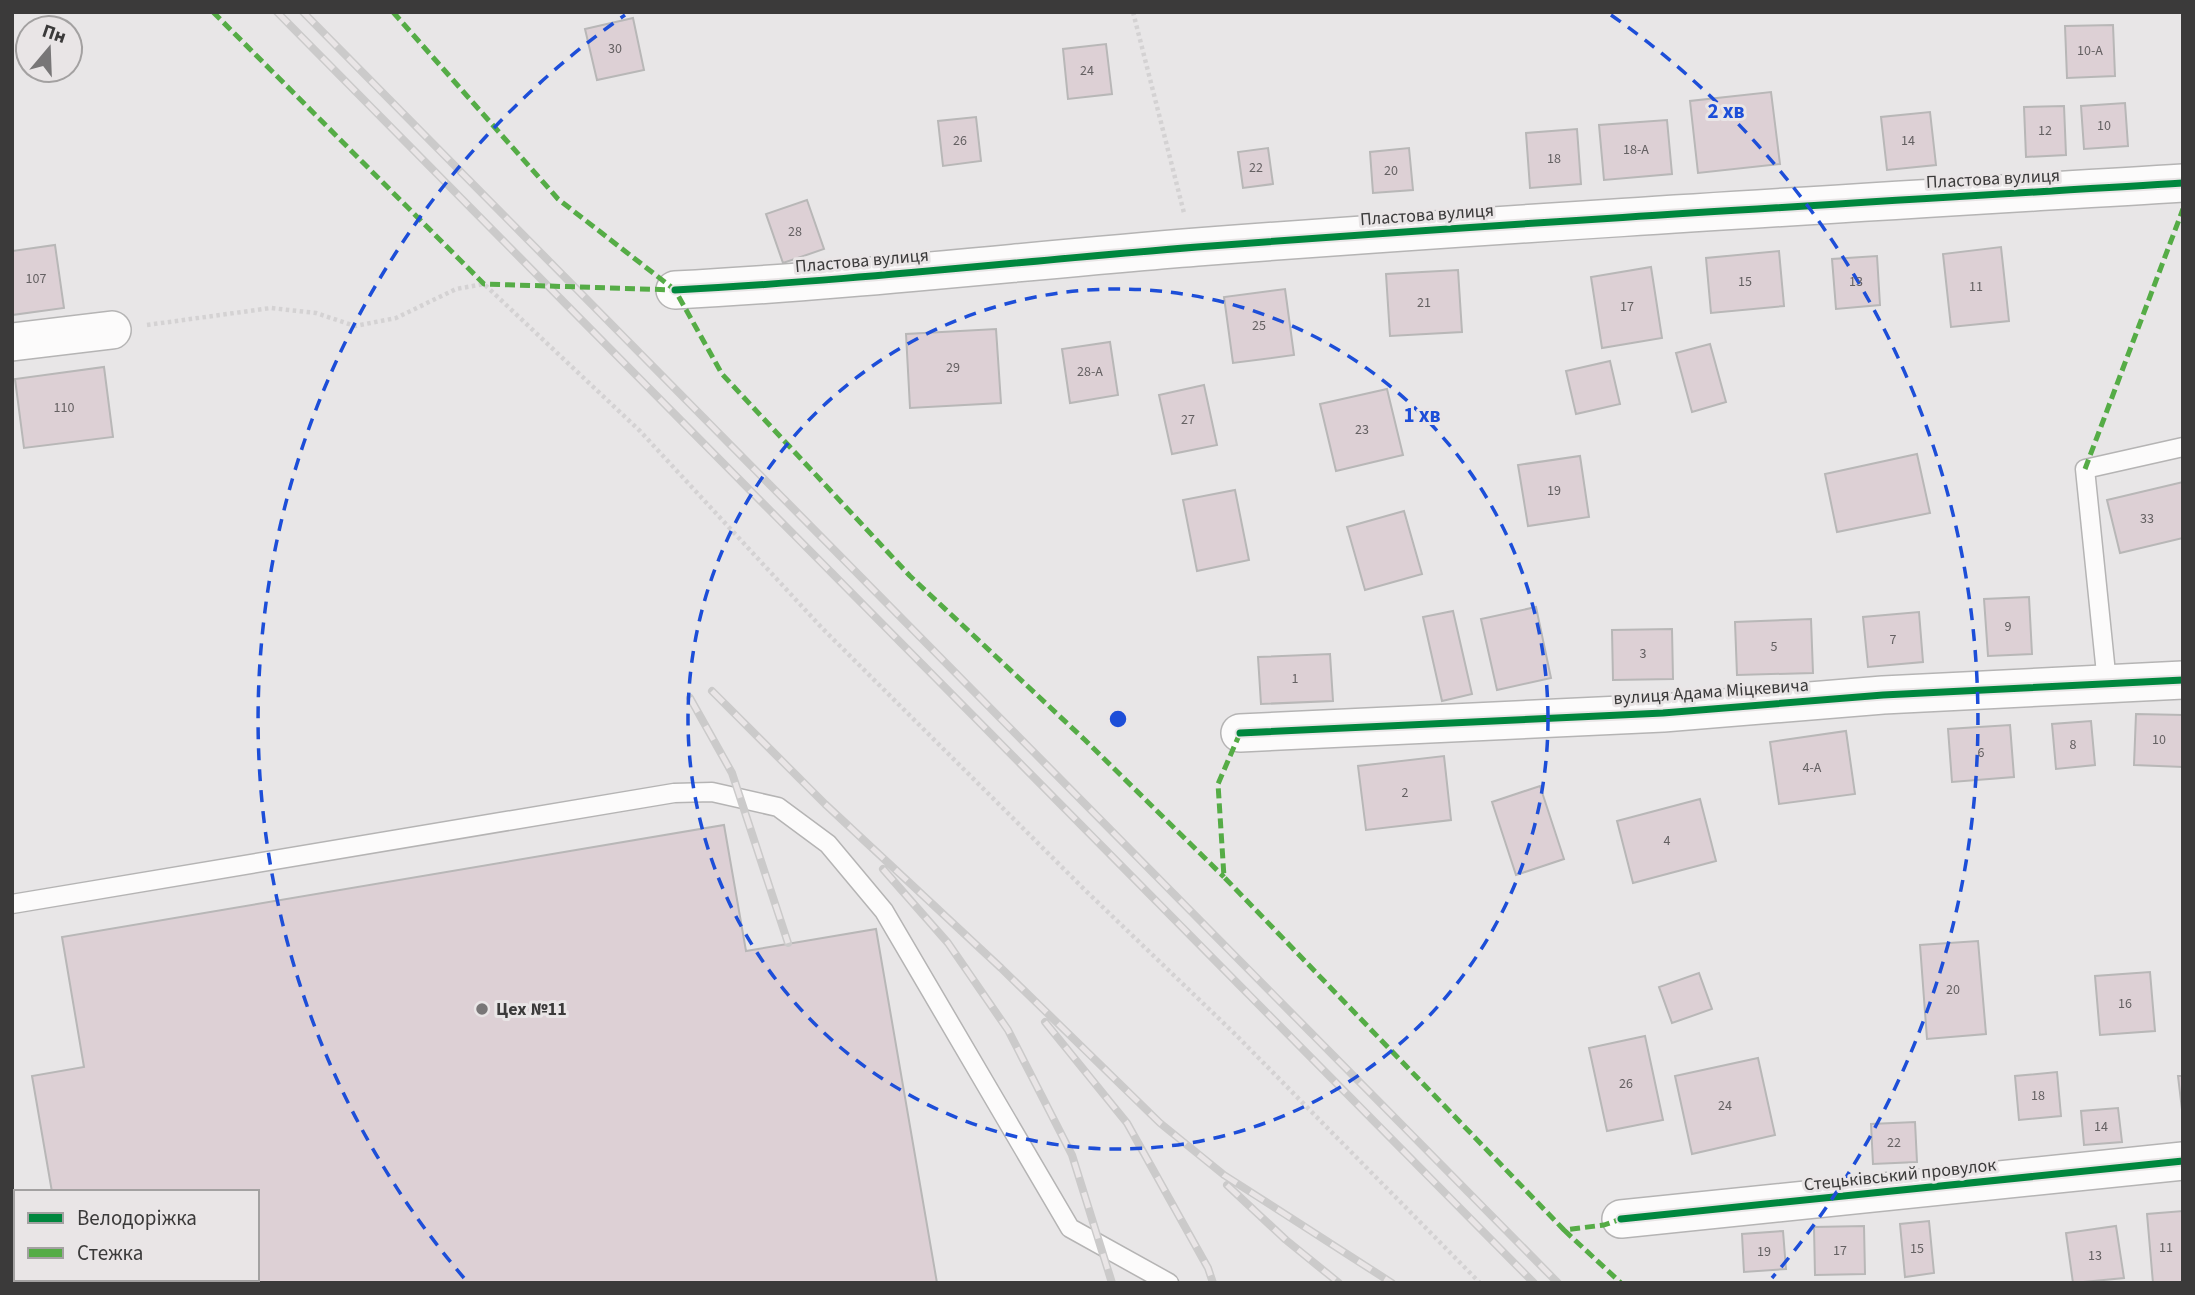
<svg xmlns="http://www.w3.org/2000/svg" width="2195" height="1295" viewBox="0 0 2195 1295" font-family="'Source Sans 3',sans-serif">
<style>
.building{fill:#ddd0d5;stroke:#b8b7b7;stroke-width:2}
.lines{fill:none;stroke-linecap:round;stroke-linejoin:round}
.lane-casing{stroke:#b5b4b4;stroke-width:21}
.street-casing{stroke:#b5b4b4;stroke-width:40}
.path{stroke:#d4d2d3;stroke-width:4.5;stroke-dasharray:3.5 3.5;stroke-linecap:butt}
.lane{stroke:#fcfbfb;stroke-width:18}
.street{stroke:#fcfbfb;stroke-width:37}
.rail-casing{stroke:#cbcaca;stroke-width:8}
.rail{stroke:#e9e5e6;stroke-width:5;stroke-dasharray:16;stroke-linecap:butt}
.quiet{stroke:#55ac46;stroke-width:5;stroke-dasharray:10 5;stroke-linecap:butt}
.cycleway-casing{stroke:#e9e5e6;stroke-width:11}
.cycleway{stroke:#00873e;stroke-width:7}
.ring{fill:none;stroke:#1d4ed8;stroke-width:3.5;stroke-dasharray:12 9}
.poi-dot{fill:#787677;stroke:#e9e5e6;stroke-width:2.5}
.labels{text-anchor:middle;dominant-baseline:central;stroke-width:6;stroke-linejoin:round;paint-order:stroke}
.number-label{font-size:14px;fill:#646062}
.street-label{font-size:18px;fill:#3b3a3a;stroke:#e9e5e6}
.poi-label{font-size:18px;font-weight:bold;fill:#3b3a3a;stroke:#e9e5e6;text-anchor:start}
.centre{fill:#1d4ed8;stroke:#e9e5e6;stroke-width:3.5}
.ring-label{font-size:21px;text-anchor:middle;font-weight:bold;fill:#1d4ed8;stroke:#e9e5e6;stroke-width:6;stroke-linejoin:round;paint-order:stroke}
</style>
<rect width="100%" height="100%" fill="#e8e6e7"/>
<path class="building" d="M 633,18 L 644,70 L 597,80 L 585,29 Z
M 2113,25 L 2115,76 L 2067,78 L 2065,26 Z
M 1106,44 L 1112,94 L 1068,99 L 1063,49 Z
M 1771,92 L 1780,164 L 1698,173 L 1690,101 Z
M 2125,103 L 2128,146 L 2084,149 L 2081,106 Z
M 2064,106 L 2066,155 L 2026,157 L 2024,107 Z
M 1930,112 L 1936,165 L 1887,170 L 1881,117 Z
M 976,117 L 981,161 L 943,166 L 938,121 Z
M 1667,120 L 1672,174 L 1604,180 L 1599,125 Z
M 1577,129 L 1581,184 L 1530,188 L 1526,133 Z
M 1268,148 L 1273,184 L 1243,188 L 1238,152 Z
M 1409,148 L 1413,190 L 1373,193 L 1370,152 Z
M 807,200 L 824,249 L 783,263 L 766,214 Z
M 55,245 L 64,308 L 12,315 L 12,251 Z
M 2001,247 L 2009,321 L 1951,327 L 1943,254 Z
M 1779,251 L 1784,306 L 1711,313 L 1706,258 Z
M 1877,256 L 1880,305 L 1836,309 L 1832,259 Z
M 1651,267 L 1662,338 L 1602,348 L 1591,277 Z
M 1458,270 L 1462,332 L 1390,336 L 1386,274 Z
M 1285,289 L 1294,355 L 1233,363 L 1224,297 Z
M 996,329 L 1001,403 L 910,408 L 906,334 Z
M 1110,342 L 1118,395 L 1070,403 L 1062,349 Z
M 1710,344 L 1726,402 L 1692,412 L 1676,353 Z
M 1610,361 L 1620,404 L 1576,414 L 1566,371 Z
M 104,367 L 113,437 L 24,448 L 15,379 Z
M 1204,385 L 1217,445 L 1172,454 L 1159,395 Z
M 1387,389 L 1403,455 L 1336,471 L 1320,404 Z
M 1917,454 L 1930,513 L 1837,532 L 1825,474 Z
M 1580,456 L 1589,517 L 1528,526 L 1518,465 Z
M 2183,482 L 2183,538 L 2120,553 L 2107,500 Z
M 1235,490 L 1249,560 L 1197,571 L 1183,500 Z
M 1404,511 L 1422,574 L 1365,590 L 1347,527 Z
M 2029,597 L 2032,654 L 1988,656 L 1984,599 Z
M 1536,607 L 1551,678 L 1497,690 L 1481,619 Z
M 1453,611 L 1472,694 L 1442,701 L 1423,617 Z
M 1919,612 L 1923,662 L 1868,667 L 1863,617 Z
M 1811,619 L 1813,673 L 1737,675 L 1735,622 Z
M 1672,629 L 1673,679 L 1613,680 L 1612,630 Z
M 1330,654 L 1333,701 L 1261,704 L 1258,657 Z
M 2136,714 L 2183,715 L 2183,767 L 2134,765 Z
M 2091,721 L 2095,765 L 2056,769 L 2052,724 Z
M 2010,725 L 2014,777 L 1952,782 L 1948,729 Z
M 1846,731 L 1855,794 L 1779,804 L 1770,742 Z
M 1444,756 L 1451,820 L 1366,830 L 1358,766 Z
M 1540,786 L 1564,859 L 1516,875 L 1492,802 Z
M 1700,799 L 1716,861 L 1633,883 L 1617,821 Z
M 724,825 L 746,951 L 876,929 L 937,1283 L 68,1283 L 67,1279 L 257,1279 L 257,1192 L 52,1192 L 32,1076 L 84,1067 L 62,937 Z
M 1978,941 L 1986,1034 L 1927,1039 L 1920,945 Z
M 2150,972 L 2155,1031 L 2100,1035 L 2095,976 Z
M 1699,973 L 1712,1009 L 1672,1023 L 1659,987 Z
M 1645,1036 L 1663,1120 L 1607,1131 L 1589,1048 Z
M 1758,1058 L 1775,1135 L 1692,1154 L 1675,1076 Z
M 2057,1072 L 2061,1116 L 2019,1120 L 2015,1076 Z
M 2178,1076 L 2183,1076 L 2183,1118 Z
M 2118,1108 L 2122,1142 L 2084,1145 L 2081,1111 Z
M 1915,1122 L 1917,1162 L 1873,1164 L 1871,1124 Z
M 2183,1211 L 2183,1283 L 2153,1283 L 2147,1214 Z
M 1929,1221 L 1934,1273 L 1905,1277 L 1900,1224 Z
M 1864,1226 L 1865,1274 L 1815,1275 L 1814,1227 Z
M 2116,1226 L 2124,1278 L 2073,1283 L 2066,1233 Z
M 1783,1231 L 1786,1269 L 1744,1272 L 1742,1234 Z"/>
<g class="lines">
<defs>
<path id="lane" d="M 2107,683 L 2085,469 L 2183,447
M 12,904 L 674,793 L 712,792 L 778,807 L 828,844 L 884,911 L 1070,1228 L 1169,1283"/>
<path id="street" d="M 675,290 C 849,281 1023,261 1197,247 C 1526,222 1854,203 2183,183
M 12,342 L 112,330
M 1240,733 L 1663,713 L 1883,695 L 2183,680
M 1621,1219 L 2183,1161
M 12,1248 L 16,1263"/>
</defs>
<use href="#lane" class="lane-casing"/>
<use href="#street" class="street-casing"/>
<path class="path" d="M 1133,12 L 1184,213
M 147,325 L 271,308 L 316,313 L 355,326 L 396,318 L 456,289 L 484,284 L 640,431 L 822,628 L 1085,890 L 1236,1035 L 1480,1283"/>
<use href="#lane" class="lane"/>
<use href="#street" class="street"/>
<defs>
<path id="rail" d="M 277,12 L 1534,1283
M 303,12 L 1558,1283
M 712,691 L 825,804 L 1001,968 L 1160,1123 L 1224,1175 L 1392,1283
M 690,698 L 732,773 L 788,943
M 883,869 L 948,943 L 1008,1030 L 1072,1155 L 1112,1283
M 1045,1022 L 1127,1123 L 1208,1268 L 1213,1283
M 1227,1185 L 1286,1240 L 1339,1283"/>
</defs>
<use href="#rail" class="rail-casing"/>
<use href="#rail" class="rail"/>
<path class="quiet" d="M 213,12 L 484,284 L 675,290
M 393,12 L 558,199 L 675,290 L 722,374 L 910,576 L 1085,740 L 1224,877
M 2085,469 L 2183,209
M 1240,733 L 1218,784 L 1224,877 L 1564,1230 L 1604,1225 L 1621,1219
M 1564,1230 L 1621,1283"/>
<defs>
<path id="cycleway" d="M 675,290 C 849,281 1023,261 1197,247 C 1526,222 1854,203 2183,183
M 1240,733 L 1663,713 L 1883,695 L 2183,680
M 1621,1219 L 2183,1161"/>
</defs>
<use href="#cycleway" class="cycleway-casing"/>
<use href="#cycleway" class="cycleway"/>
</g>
<g class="ring">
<circle cx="1118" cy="719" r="430"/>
<path d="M464 1278A860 860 0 0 1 625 15M1611 15A860 860 0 0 1 1772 1278"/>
</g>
<circle class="poi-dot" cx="482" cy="1009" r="7"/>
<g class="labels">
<g class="number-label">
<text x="615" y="49">30</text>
<text x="2090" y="51">10-А</text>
<text x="1087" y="71">24</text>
<text x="2104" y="126">10</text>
<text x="2045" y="131">12</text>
<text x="960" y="141">26</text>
<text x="1908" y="141">14</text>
<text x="1636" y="150">18-А</text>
<text x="1554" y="159">18</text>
<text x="1256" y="168">22</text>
<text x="1391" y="171">20</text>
<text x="795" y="232">28</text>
<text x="36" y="279">107</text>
<text x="1745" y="282">15</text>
<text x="1856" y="282">13</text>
<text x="1976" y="287">11</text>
<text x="1424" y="303">21</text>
<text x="1627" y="307">17</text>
<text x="1259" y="326">25</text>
<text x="953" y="368">29</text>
<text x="1090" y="372">28-А</text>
<text x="64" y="408">110</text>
<text x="1188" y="420">27</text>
<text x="1362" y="430">23</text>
<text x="1554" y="491">19</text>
<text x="2147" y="519">33</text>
<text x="2008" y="627">9</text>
<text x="1893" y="640">7</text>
<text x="1774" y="647">5</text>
<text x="1643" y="654">3</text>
<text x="1295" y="679">1</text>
<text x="2159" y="740">10</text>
<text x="2073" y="745">8</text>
<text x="1981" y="753">6</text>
<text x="1812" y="768">4-А</text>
<text x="1405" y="793">2</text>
<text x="1667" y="841">4</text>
<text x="1953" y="990">20</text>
<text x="2125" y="1004">16</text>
<text x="1626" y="1084">26</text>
<text x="2038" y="1096">18</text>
<text x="1725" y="1106">24</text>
<text x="2101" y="1127">14</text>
<text x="1894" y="1143">22</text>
<text x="2166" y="1248">11</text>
<text x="1917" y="1249">15</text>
<text x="1840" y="1251">17</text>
<text x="1764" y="1252">19</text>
<text x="2095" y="1256">13</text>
</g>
<g class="street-label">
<text transform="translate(1993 179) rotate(-3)">Пластова вулиця</text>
<text transform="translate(1427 215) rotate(-4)">Пластова вулиця</text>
<text transform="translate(862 261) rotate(-5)">Пластова вулиця</text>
<text transform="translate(1711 692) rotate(-4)">вулиця Адама Міцкевича</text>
<text transform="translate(1900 1175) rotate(-6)">Стецьківський провулок</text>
</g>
<g class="poi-label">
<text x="496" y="1009">Цех №11</text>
</g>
</g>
<circle cx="1118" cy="719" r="10" class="centre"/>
<g class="ring-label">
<text x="1726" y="118">2 хв</text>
<text x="1422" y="422">1 хв</text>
</g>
<rect width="2195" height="1295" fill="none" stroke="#3b3a3a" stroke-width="28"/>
<rect x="14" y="1190" width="245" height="91" fill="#e9e5e6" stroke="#a3a1a1" stroke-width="2"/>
<rect x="28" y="1213" width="35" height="10" fill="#00873e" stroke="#a3a1a1" stroke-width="2"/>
<text x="77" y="1225" font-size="21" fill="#3b3a3a">Велодоріжка</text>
<rect x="28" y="1248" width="35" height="10" fill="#55ac46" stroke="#a3a1a1" stroke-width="2"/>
<text x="77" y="1260" font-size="21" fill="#3b3a3a">Стежка</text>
<g transform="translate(49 49) rotate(19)"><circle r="33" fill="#e9e5e6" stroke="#a3a1a1" stroke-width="2"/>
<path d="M0-5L12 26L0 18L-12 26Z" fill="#787677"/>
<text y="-10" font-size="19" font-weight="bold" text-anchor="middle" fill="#3b3a3a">Пн</text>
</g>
</svg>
